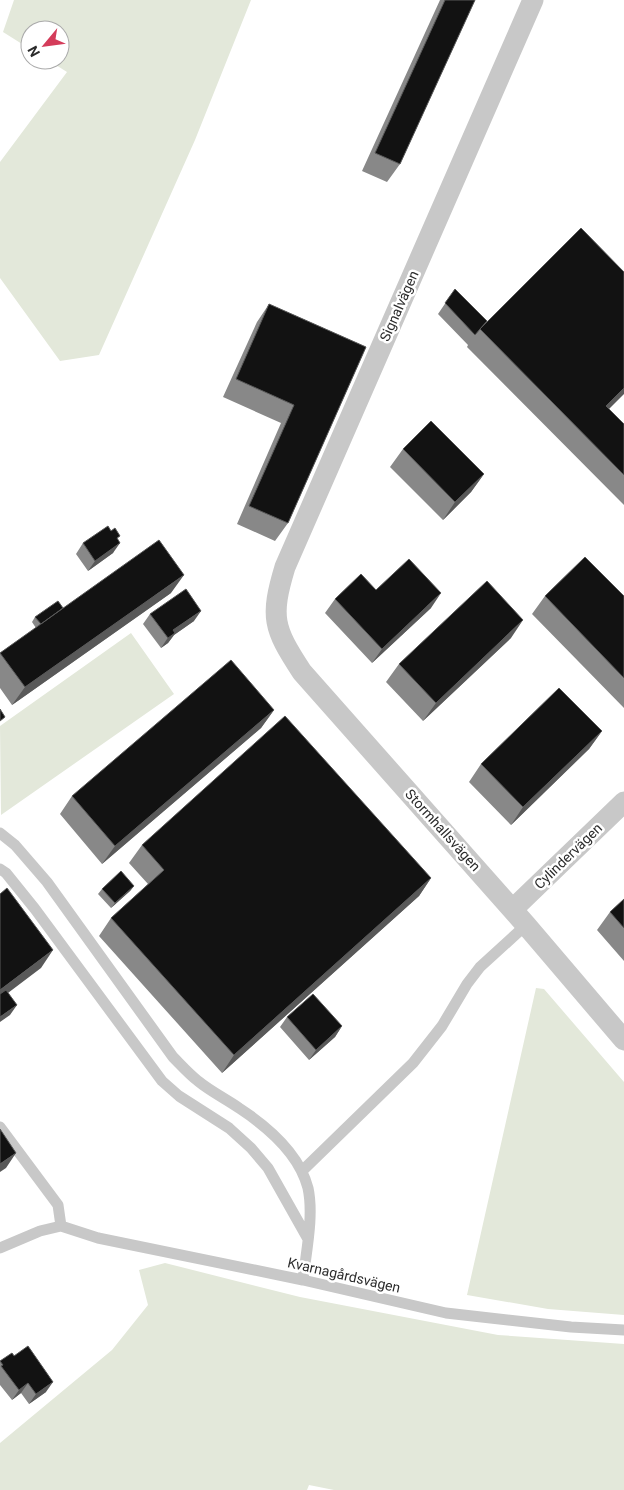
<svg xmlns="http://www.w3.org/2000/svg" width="624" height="1490" viewBox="0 0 624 1490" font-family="Roboto,sans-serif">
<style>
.green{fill:#e3e8da}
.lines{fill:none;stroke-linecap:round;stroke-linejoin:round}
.service{stroke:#c8c8c8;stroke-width:11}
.minor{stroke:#c8c8c8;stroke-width:21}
.wall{fill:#888}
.shaded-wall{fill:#595959}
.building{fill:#121212;stroke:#595959}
.labels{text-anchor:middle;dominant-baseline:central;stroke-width:5;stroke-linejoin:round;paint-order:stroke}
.street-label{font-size:14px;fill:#2b2b2b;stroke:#fff}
</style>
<rect width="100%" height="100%" fill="#fff"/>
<path class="green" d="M 14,0 L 251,0 L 195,140 L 99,355 L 60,361 L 0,278 L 0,162 L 67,72 L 48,60 L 60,60 L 60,30 L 30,30 L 30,49 L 3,32 Z
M 131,633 L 174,694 L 1,815 L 0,726 Z
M 536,988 L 544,989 L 624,1082 L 624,1315 L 548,1309 L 467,1295 Z
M 165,1263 L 300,1297 L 498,1335 L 624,1344 L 624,1490 L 334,1490 L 309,1485 L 307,1490 L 0,1490 L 0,1443 L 112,1350 L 148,1305 L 139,1270 Z"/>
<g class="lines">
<path class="service" d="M 0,833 L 15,845 L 47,882 L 173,1057 C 181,1065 189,1074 198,1081 C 210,1091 226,1099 239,1108 C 268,1127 299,1153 308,1188 C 314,1216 306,1252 303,1280
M 0,869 L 6,873 L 35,909 L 162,1081 L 179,1096 L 229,1128 L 251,1148 L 268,1168 L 308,1239
M 0,1127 L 58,1205 L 61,1226 L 98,1238 L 303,1280 L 446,1313 L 571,1327 L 624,1330
M 302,1171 L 413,1063 L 442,1026 L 467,984 L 480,967 L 526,925
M 0,1248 L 40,1231 L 61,1226"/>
<path class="minor" d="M 533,0 L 285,567 C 270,617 273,628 302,672 L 526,925 L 624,1040
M 513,909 L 624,802"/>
</g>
<path class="wall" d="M 440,0 L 475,0 L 400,164 L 387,182 L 362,171 Z
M 455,289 L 487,321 L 609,409 L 624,424 L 624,505 L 467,347 L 468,345 L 438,314 Z
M 269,304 L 366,347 L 288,523 L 275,541 L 237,524 L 281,423 L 223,397 L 257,322 Z
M 403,449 L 484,474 L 471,492 L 443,520 L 390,467 Z
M 118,539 L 113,553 L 88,571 L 76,554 L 83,543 Z
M 376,590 L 431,608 L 372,663 L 325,613 L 335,599 Z
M 171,593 L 12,705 L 0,688 L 0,653 L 36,628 L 32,622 L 35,617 L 63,608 Z
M 545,596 L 624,596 L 624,708 L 532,614 Z
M 150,614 L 194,621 L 174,635 L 168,643 L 161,648 L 143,624 Z
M 511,638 L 423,721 L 386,682 L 399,664 Z
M 274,710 L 261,728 L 102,864 L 60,814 L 72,796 Z
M 602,731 L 589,749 L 511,825 L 469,782 L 481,764 Z
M 142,845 L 431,878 L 419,896 L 222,1073 L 99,936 L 111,918 L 148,884 L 129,863 Z
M 134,886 L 130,891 L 111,908 L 98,894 L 102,889 Z
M 624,899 L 624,961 L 597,930 L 610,912 Z
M 287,1017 L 342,1026 L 335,1037 L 309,1060 L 280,1027 Z
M 12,1353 L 46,1392 L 29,1404 L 21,1393 L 12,1400 L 0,1385 L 0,1362 Z"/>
<path class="shaded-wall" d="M 624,388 L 624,394 L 594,424 L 606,406 Z
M 484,474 L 471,492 L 443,520 L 455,502 Z
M 120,543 L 113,553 L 88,571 L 95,561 Z
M 184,575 L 171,593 L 12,705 L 25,687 Z
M 441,593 L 431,608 L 372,663 L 382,649 Z
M 201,611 L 194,621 L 174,635 L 168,643 L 161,648 L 173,630 Z
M 523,620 L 511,638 L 423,721 L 436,703 Z
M 274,710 L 261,728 L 102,864 L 115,846 Z
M 602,731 L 589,749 L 511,825 L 523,807 Z
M 431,878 L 419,896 L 222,1073 L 234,1055 Z
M 134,886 L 130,891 L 111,908 L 115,903 Z
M 53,950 L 41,968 L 0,999 L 0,990 Z
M 17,1005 L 10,1015 L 0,1022 L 0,1017 Z
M 342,1026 L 335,1037 L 309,1060 L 316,1050 Z
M 16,1153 L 6,1168 L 0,1172 L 0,1164 Z
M 53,1382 L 46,1392 L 29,1404 L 36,1394 Z
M 28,1383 L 21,1393 L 12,1400 L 19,1390 Z"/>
<path class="building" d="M 445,0 L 475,0 L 400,164 L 375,153 Z
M 581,228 L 624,272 L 624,388 L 606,406 L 624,424 L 624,475 L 480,329 Z
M 455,289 L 487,321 L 480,329 L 475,335 L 445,303 Z
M 269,304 L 366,347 L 288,523 L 249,506 L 294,405 L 236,379 Z
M 431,421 L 484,474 L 455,502 L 403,449 Z
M 108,526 L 111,531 L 115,528 L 120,536 L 117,538 L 120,543 L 95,561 L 83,543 Z
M 159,540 L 184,575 L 25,687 L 0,653 Z
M 585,557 L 624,596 L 624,678 L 545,596 Z
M 409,559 L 441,593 L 382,649 L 335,599 L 361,574 L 376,590 Z
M 487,581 L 523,620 L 436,703 L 399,664 Z
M 186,589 L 201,611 L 173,630 L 175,633 L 168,638 L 150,614 Z
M 58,601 L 63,608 L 41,624 L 35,617 Z
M 231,660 L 274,710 L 115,846 L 72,796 Z
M 559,688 L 602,731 L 523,807 L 481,764 Z
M 0,709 L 5,717 L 0,721 Z
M 285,716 L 431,878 L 234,1055 L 111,918 L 164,870 L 142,845 Z
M 121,871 L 134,886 L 115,903 L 102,889 Z
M 7,888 L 53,950 L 0,990 L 0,894 Z
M 624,899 L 624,928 L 610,912 Z
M 6,990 L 17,1005 L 0,1017 L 0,994 Z
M 313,994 L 342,1026 L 316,1050 L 287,1017 Z
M 0,1129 L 16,1153 L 0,1164 Z
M 28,1346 L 53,1382 L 36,1394 L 28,1383 L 19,1390 L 1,1366 L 3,1365 L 0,1361 L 12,1353 L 14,1356 Z"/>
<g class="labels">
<g class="street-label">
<text transform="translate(399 306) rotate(-66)">Signalvägen</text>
<text transform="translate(443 830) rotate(48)">Stormhallsvägen</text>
<text transform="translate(568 856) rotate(-44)">Cylindervägen</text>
<text transform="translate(344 1275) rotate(13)">Kvarnagårdsvägen</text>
</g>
</g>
<g transform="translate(45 45) rotate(241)"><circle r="24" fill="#ffffff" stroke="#aaaaaa"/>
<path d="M0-4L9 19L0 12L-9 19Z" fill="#d43c5a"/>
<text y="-8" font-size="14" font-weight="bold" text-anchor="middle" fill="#2b2b2b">N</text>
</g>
</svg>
